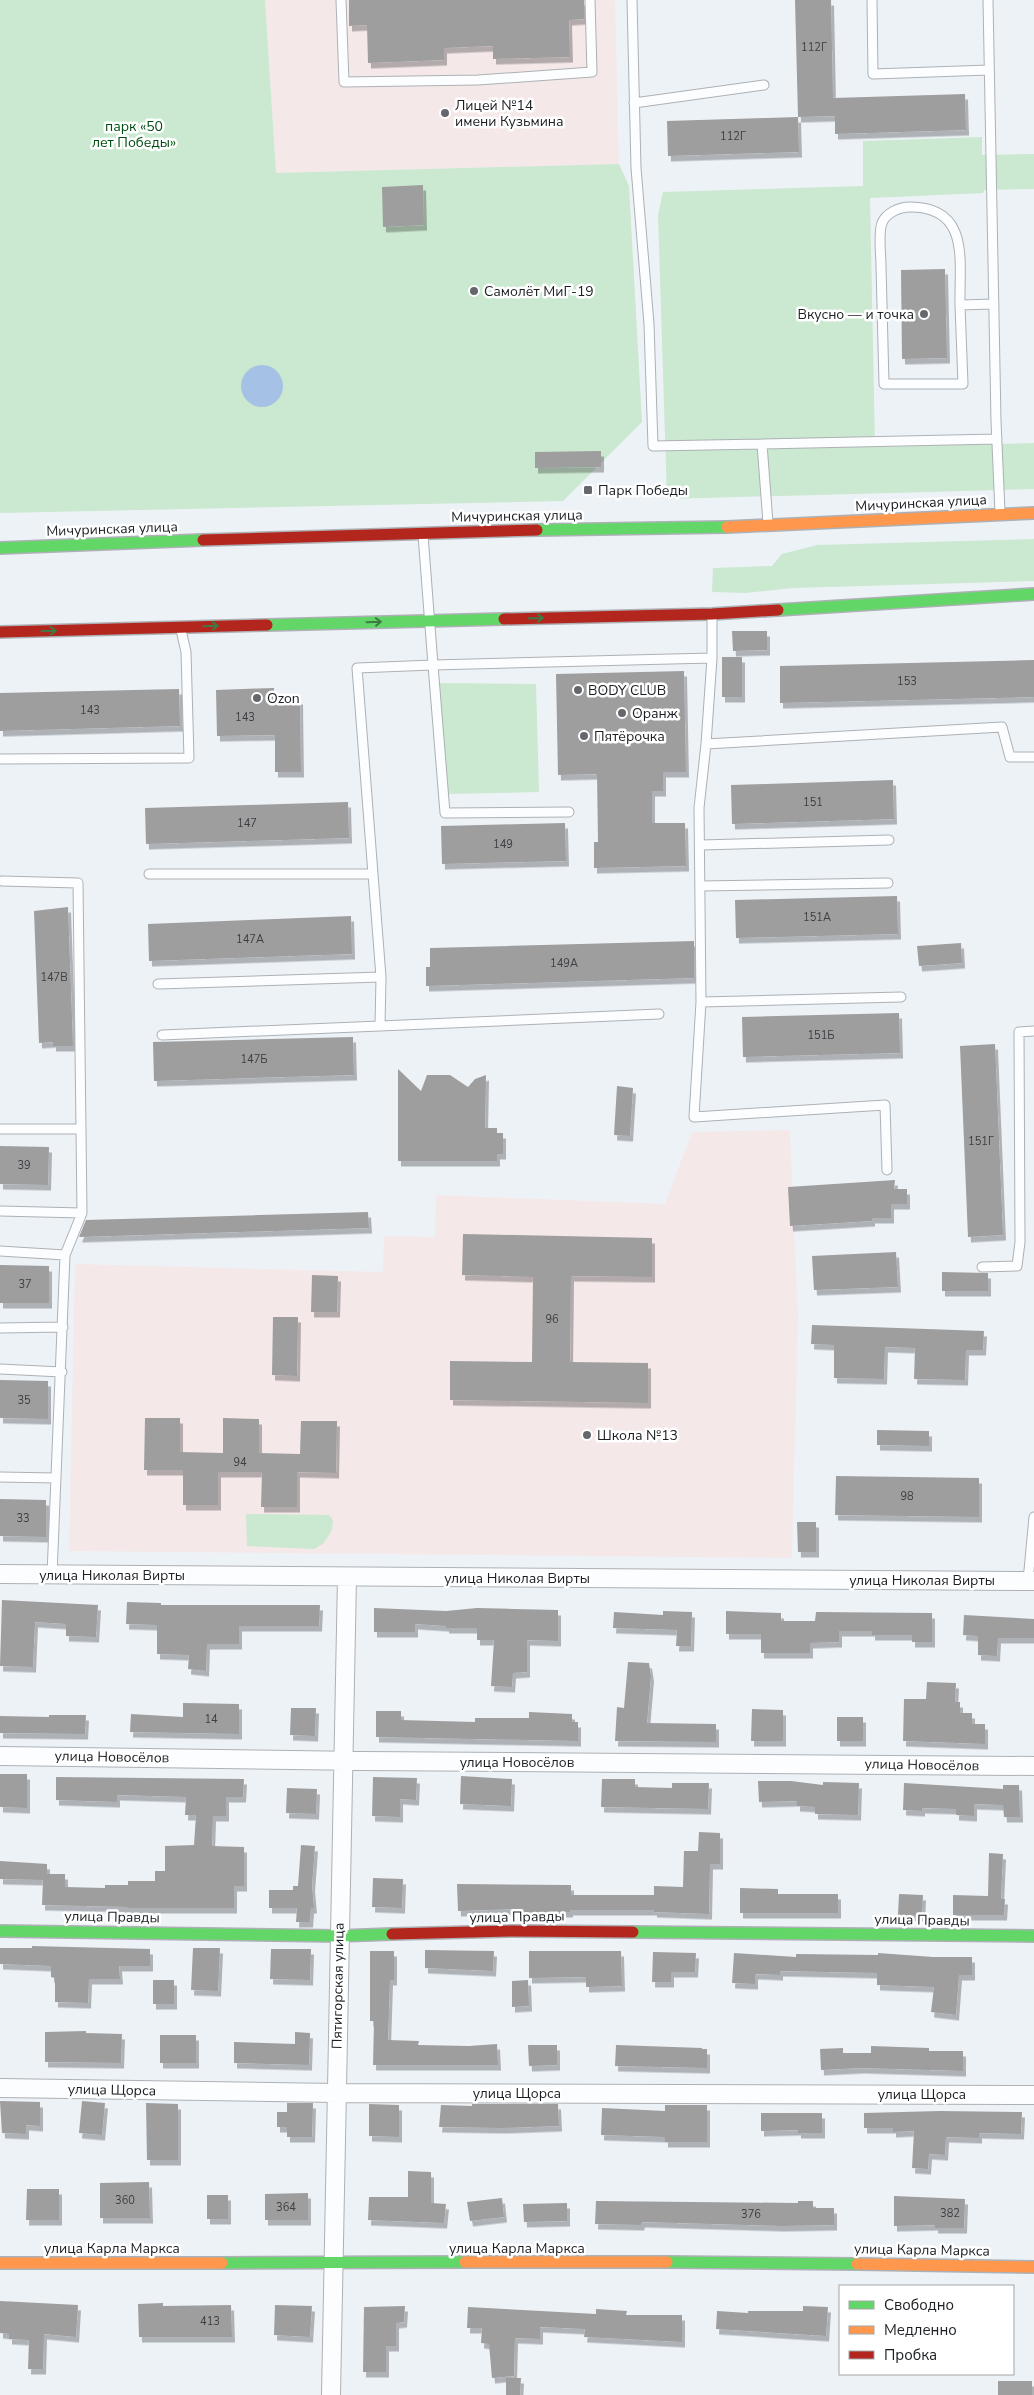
<svg xmlns="http://www.w3.org/2000/svg" width="1034" height="2395" viewBox="0 0 1034 2395" font-family="'Nunito Sans',sans-serif">
<style>
.education{fill:#f4e8e9}
.green{fill:#cbe8d0}
.water{fill:#a5c2e6}
.building{fill:#9e9e9f;filter:url(#shadow)}
.lines{fill:none;stroke-linecap:round;stroke-linejoin:round}
.lane-casing{stroke:#adb1b5;stroke-width:11}
.street-casing{stroke:#adb1b5;stroke-width:20}
.fast-casing{stroke:#adb1b5;stroke-width:14}
.slow-casing{stroke:#adb1b5;stroke-width:14}
.jam-casing{stroke:#adb1b5;stroke-width:14}
.lane{stroke:#fcfdfe;stroke-width:9}
.street{stroke:#fcfdfe;stroke-width:18}
.fast{stroke:#63d668;stroke-width:11}
.slow{stroke:#ff974d;stroke-width:11}
.jam{stroke:#b3261e;stroke-width:11}
.oneway{stroke:#3f7a45}
.poi-dot{fill:#64686d;stroke:#fff;stroke-width:2}
.labels{text-anchor:middle;dominant-baseline:central;stroke-width:5;stroke-linejoin:round;paint-order:stroke}
.number-label{font-size:11px;fill:#3c3e41}
.poi-label{font-size:14px;fill:#1b1e22;stroke:#fff;text-anchor:start}
.park-label{font-size:14px;fill:#004d12;stroke:#fff}
.street-label{font-size:14px;fill:#1b1e22;stroke:#fff}
</style>
<defs>
<filter id="shadow"><feDropShadow dx="3" dy="5.5" stdDeviation="0" flood-color="#0004"/></filter>
</defs>
<rect width="100%" height="100%" fill="#edf2f7"/>
<path class="education" d="M 265,0 L 615,0 L 619,164 L 276,173 Z
M 790,1130 L 798,1318 L 792,1558 L 69,1551 L 75,1264 L 383,1272 L 384,1236 L 435,1237 L 436,1195 L 665,1204 L 692,1132 Z"/>
<path class="green" d="M 0,0 L 265,0 L 276,173 L 619,164 L 629,186 L 642,422 L 563,501 L 0,513 Z
M 982,137 L 982,155 L 1034,154 L 1034,189 L 984,190 L 983,193 L 870,198 L 875,447 L 1034,443 L 1034,489 L 667,499 L 658,215 L 663,192 L 863,186 L 863,141 Z
M 1034,539 L 1034,581 L 793,588 L 745,593 L 712,592 L 713,568 L 772,566 L 782,554 L 817,545 Z
M 438,683 L 536,684 L 539,792 L 447,794 Z
M 246,1514 L 329,1515 L 333,1520 L 332,1530 L 324,1543 L 314,1549 L 247,1546 Z"/>
<path class="water" d="M241 386a21 21 0 1 1 42 0a21 21 0 1 1-42 0Z"/>
<path class="building" d="M 349,0 L 584,0 L 584,19 L 569,20 L 570,57 L 493,59 L 493,46 L 444,48 L 444,60 L 368,63 L 367,25 L 349,26 Z
M 795,0 L 831,0 L 833,98 L 965,94 L 966,130 L 835,134 L 835,116 L 798,117 Z
M 798,117 L 799,152 L 668,156 L 667,121 Z
M 423,185 L 424,225 L 383,227 L 382,187 Z
M 945,269 L 947,358 L 902,359 L 901,270 Z
M 601,451 L 601,467 L 535,468 L 535,452 Z
M 732,631 L 767,631 L 767,650 L 733,651 Z
M 722,657 L 742,657 L 742,697 L 722,697 Z
M 1034,660 L 1034,697 L 780,703 L 780,666 Z
M 684,671 L 686,772 L 663,772 L 663,791 L 652,791 L 652,823 L 685,823 L 686,866 L 594,868 L 594,842 L 598,842 L 597,774 L 558,775 L 556,674 Z
M 274,688 L 274,699 L 300,699 L 301,772 L 275,772 L 275,735 L 217,736 L 216,690 Z
M 179,689 L 180,726 L 0,731 L 0,693 Z
M 893,780 L 894,819 L 732,824 L 731,785 Z
M 348,802 L 349,838 L 146,844 L 145,808 Z
M 565,823 L 566,861 L 442,864 L 441,826 Z
M 897,896 L 898,934 L 736,938 L 735,900 Z
M 68,907 L 73,1046 L 53,1046 L 53,1042 L 39,1043 L 34,911 Z
M 351,916 L 352,954 L 149,961 L 148,924 Z
M 694,941 L 694,978 L 426,986 L 426,967 L 430,967 L 430,948 Z
M 961,943 L 962,963 L 919,966 L 917,946 Z
M 899,1013 L 900,1053 L 743,1057 L 742,1017 Z
M 353,1037 L 354,1075 L 154,1081 L 153,1042 Z
M 995,1044 L 1003,1235 L 968,1237 L 960,1046 Z
M 398,1069 L 421,1091 L 427,1075 L 450,1075 L 468,1087 L 475,1079 L 486,1075 L 485,1128 L 497,1128 L 497,1133 L 503,1133 L 503,1154 L 497,1154 L 497,1161 L 398,1161 Z
M 617,1086 L 633,1088 L 630,1136 L 614,1135 Z
M 0,1146 L 49,1147 L 48,1185 L 0,1184 Z
M 895,1180 L 894,1189 L 907,1189 L 907,1204 L 891,1204 L 891,1218 L 872,1218 L 872,1221 L 790,1226 L 788,1187 Z
M 368,1212 L 369,1228 L 79,1237 L 86,1220 Z
M 463,1234 L 652,1238 L 652,1277 L 571,1276 L 570,1362 L 648,1363 L 648,1403 L 450,1400 L 450,1361 L 532,1362 L 533,1277 L 462,1275 Z
M 896,1252 L 898,1287 L 814,1290 L 812,1256 Z
M 0,1265 L 49,1266 L 49,1303 L 0,1303 Z
M 942,1272 L 988,1273 L 988,1291 L 942,1291 Z
M 312,1275 L 338,1276 L 337,1312 L 311,1312 Z
M 273,1317 L 298,1317 L 297,1376 L 272,1375 Z
M 812,1325 L 984,1331 L 983,1350 L 966,1350 L 965,1380 L 914,1379 L 915,1348 L 885,1347 L 884,1379 L 834,1378 L 834,1345 L 811,1344 Z
M 0,1380 L 48,1381 L 48,1419 L 0,1418 Z
M 145,1418 L 180,1418 L 180,1452 L 223,1453 L 223,1418 L 259,1419 L 259,1453 L 300,1454 L 301,1421 L 337,1421 L 336,1473 L 297,1472 L 297,1507 L 261,1507 L 262,1472 L 218,1472 L 218,1505 L 183,1505 L 183,1470 L 144,1470 Z
M 877,1430 L 929,1431 L 929,1446 L 877,1445 Z
M 836,1476 L 979,1478 L 979,1517 L 835,1515 Z
M 0,1499 L 46,1500 L 46,1537 L 0,1536 Z
M 797,1522 L 816,1522 L 816,1552 L 798,1552 Z
M 2,1600 L 98,1605 L 96,1637 L 66,1636 L 66,1624 L 35,1622 L 33,1667 L 0,1666 Z
M 127,1602 L 161,1603 L 161,1605 L 320,1605 L 319,1626 L 239,1626 L 239,1644 L 207,1644 L 206,1671 L 188,1669 L 189,1655 L 157,1654 L 157,1625 L 126,1624 Z
M 374,1608 L 446,1611 L 477,1608 L 558,1610 L 558,1641 L 527,1640 L 527,1672 L 513,1673 L 512,1687 L 491,1686 L 494,1640 L 477,1640 L 477,1628 L 446,1628 L 446,1626 L 415,1624 L 415,1632 L 374,1632 Z
M 663,1611 L 692,1612 L 691,1646 L 676,1646 L 677,1630 L 613,1628 L 614,1612 L 663,1615 Z
M 726,1611 L 781,1613 L 781,1621 L 815,1621 L 816,1612 L 932,1613 L 932,1642 L 912,1642 L 912,1635 L 872,1635 L 872,1631 L 839,1631 L 839,1642 L 810,1643 L 810,1653 L 761,1653 L 761,1634 L 726,1634 Z
M 964,1615 L 1034,1619 L 1034,1638 L 998,1638 L 997,1656 L 978,1655 L 978,1636 L 963,1635 Z
M 628,1662 L 649,1663 L 651,1676 L 647,1723 L 716,1724 L 716,1742 L 615,1741 L 617,1707 L 624,1708 Z
M 927,1682 L 956,1683 L 955,1702 L 960,1702 L 960,1713 L 972,1713 L 972,1724 L 985,1724 L 985,1744 L 903,1741 L 904,1699 L 926,1699 Z
M 183,1703 L 239,1704 L 239,1734 L 130,1732 L 131,1714 L 183,1717 Z
M 291,1708 L 316,1708 L 315,1736 L 290,1735 Z
M 752,1709 L 783,1710 L 783,1741 L 751,1741 Z
M 376,1711 L 401,1711 L 401,1720 L 475,1722 L 475,1718 L 529,1718 L 529,1712 L 572,1714 L 572,1722 L 578,1722 L 578,1741 L 376,1737 Z
M 49,1715 L 86,1715 L 85,1734 L 0,1733 L 0,1716 L 49,1717 Z
M 837,1717 L 863,1717 L 863,1741 L 837,1741 Z
M 0,1774 L 27,1774 L 27,1808 L 0,1807 Z
M 461,1776 L 512,1779 L 511,1806 L 460,1804 Z
M 56,1777 L 244,1779 L 243,1797 L 226,1797 L 226,1816 L 213,1816 L 212,1846 L 244,1847 L 244,1886 L 234,1886 L 234,1908 L 128,1908 L 128,1907 L 42,1905 L 43,1880 L 0,1879 L 0,1861 L 47,1864 L 47,1874 L 65,1874 L 65,1887 L 105,1888 L 105,1885 L 128,1885 L 128,1881 L 155,1881 L 155,1871 L 165,1871 L 165,1846 L 194,1845 L 196,1815 L 185,1815 L 186,1797 L 117,1795 L 117,1802 L 56,1800 Z
M 373,1777 L 417,1778 L 416,1800 L 400,1799 L 400,1817 L 372,1816 Z
M 602,1779 L 635,1779 L 635,1787 L 672,1788 L 672,1783 L 709,1783 L 708,1809 L 601,1807 Z
M 758,1781 L 791,1781 L 823,1785 L 823,1782 L 859,1783 L 858,1815 L 815,1814 L 815,1807 L 797,1806 L 797,1801 L 759,1802 Z
M 904,1783 L 1003,1789 L 1003,1785 L 1019,1785 L 1020,1817 L 1004,1817 L 1003,1805 L 974,1804 L 974,1816 L 956,1815 L 956,1809 L 922,1808 L 922,1811 L 903,1810 Z
M 287,1788 L 317,1789 L 316,1814 L 286,1813 Z
M 699,1832 L 720,1833 L 720,1864 L 710,1864 L 709,1914 L 654,1912 L 654,1910 L 570,1910 L 570,1912 L 521,1912 L 521,1909 L 458,1911 L 457,1884 L 571,1885 L 571,1895 L 654,1895 L 654,1886 L 683,1887 L 684,1851 L 698,1851 Z
M 301,1845 L 315,1846 L 312,1886 L 314,1908 L 311,1908 L 310,1922 L 296,1922 L 297,1908 L 269,1908 L 269,1890 L 293,1890 L 293,1886 L 298,1886 Z
M 989,1853 L 1003,1854 L 1001,1899 L 1005,1899 L 1004,1915 L 953,1915 L 953,1895 L 988,1896 Z
M 373,1878 L 403,1879 L 402,1908 L 372,1907 Z
M 740,1888 L 778,1889 L 778,1894 L 838,1894 L 838,1913 L 740,1913 Z
M 899,1894 L 923,1895 L 922,1916 L 898,1915 Z
M 32,1946 L 150,1949 L 150,1966 L 119,1966 L 120,1979 L 89,1979 L 88,2003 L 55,2002 L 55,1978 L 51,1977 L 51,1966 L 0,1964 L 0,1948 L 32,1948 Z
M 193,1948 L 220,1948 L 218,1991 L 191,1990 Z
M 271,1949 L 311,1949 L 310,1980 L 270,1979 Z
M 425,1950 L 494,1951 L 493,1971 L 425,1968 Z
M 370,1951 L 394,1951 L 394,1980 L 390,1980 L 388,2040 L 419,2041 L 418,2045 L 469,2046 L 497,2044 L 498,2065 L 373,2065 L 374,2021 L 370,2021 Z
M 529,1951 L 621,1951 L 622,1986 L 586,1987 L 586,1977 L 529,1978 Z
M 653,1952 L 696,1953 L 695,1972 L 671,1972 L 671,1982 L 652,1982 Z
M 734,1953 L 796,1957 L 796,1954 L 878,1955 L 878,1953 L 933,1957 L 972,1957 L 972,1975 L 959,1975 L 956,2015 L 931,2012 L 934,1987 L 877,1985 L 877,1973 L 780,1971 L 780,1975 L 755,1974 L 755,1984 L 732,1983 Z
M 153,1980 L 174,1980 L 174,2004 L 153,2004 Z
M 528,1980 L 529,2006 L 512,2007 L 512,1981 Z
M 86,2031 L 86,2033 L 122,2034 L 121,2063 L 45,2062 L 45,2032 Z
M 295,2032 L 310,2033 L 309,2065 L 234,2063 L 234,2042 L 295,2044 Z
M 160,2035 L 196,2035 L 196,2063 L 160,2063 Z
M 528,2045 L 557,2045 L 557,2065 L 529,2066 Z
M 616,2045 L 702,2048 L 702,2049 L 707,2049 L 707,2068 L 615,2066 Z
M 871,2046 L 929,2048 L 929,2051 L 963,2051 L 963,2071 L 861,2068 L 821,2070 L 820,2049 L 843,2048 L 843,2053 L 871,2053 Z
M 0,2101 L 40,2102 L 40,2126 L 26,2125 L 26,2134 L 2,2133 Z
M 82,2101 L 105,2103 L 102,2135 L 79,2133 Z
M 146,2103 L 178,2104 L 178,2160 L 147,2160 Z
M 287,2103 L 313,2103 L 312,2137 L 287,2137 L 287,2127 L 277,2127 L 277,2112 L 287,2112 Z
M 369,2104 L 399,2105 L 399,2137 L 369,2136 Z
M 472,2104 L 558,2104 L 559,2126 L 502,2128 L 439,2127 L 441,2105 L 472,2106 Z
M 665,2105 L 707,2105 L 707,2142 L 665,2142 L 665,2137 L 601,2135 L 602,2108 L 665,2111 Z
M 940,2111 L 1022,2112 L 1021,2134 L 979,2133 L 979,2138 L 946,2137 L 945,2155 L 929,2154 L 928,2169 L 912,2168 L 914,2131 L 893,2132 L 893,2128 L 864,2128 L 864,2113 Z
M 761,2113 L 822,2113 L 822,2133 L 798,2133 L 798,2130 L 761,2131 Z
M 408,2171 L 431,2172 L 431,2203 L 446,2204 L 444,2223 L 368,2220 L 369,2197 L 408,2197 Z
M 149,2182 L 150,2218 L 100,2218 L 100,2183 Z
M 27,2189 L 59,2189 L 59,2220 L 26,2220 Z
M 308,2193 L 308,2220 L 265,2220 L 265,2194 Z
M 207,2195 L 228,2195 L 228,2219 L 207,2219 Z
M 894,2196 L 965,2199 L 964,2228 L 935,2228 L 935,2225 L 894,2226 Z
M 502,2198 L 504,2217 L 470,2221 L 467,2202 Z
M 596,2201 L 798,2203 L 798,2201 L 813,2201 L 813,2208 L 834,2208 L 834,2225 L 781,2226 L 642,2222 L 641,2225 L 595,2224 Z
M 567,2203 L 567,2221 L 524,2222 L 523,2204 Z
M 0,2301 L 78,2305 L 76,2337 L 44,2334 L 43,2369 L 28,2369 L 29,2340 L 9,2339 L 9,2334 L 0,2333 Z
M 163,2303 L 163,2306 L 231,2305 L 232,2337 L 139,2337 L 138,2304 Z
M 275,2305 L 312,2306 L 310,2337 L 274,2335 Z
M 405,2306 L 404,2322 L 396,2323 L 396,2346 L 386,2346 L 386,2372 L 363,2372 L 364,2307 Z
M 803,2306 L 828,2307 L 826,2336 L 716,2329 L 717,2311 L 748,2313 L 748,2311 L 803,2311 Z
M 468,2307 L 596,2314 L 596,2309 L 627,2311 L 626,2315 L 682,2315 L 682,2342 L 584,2337 L 585,2329 L 540,2327 L 540,2339 L 515,2338 L 514,2376 L 492,2378 L 489,2344 L 481,2343 L 482,2328 L 467,2328 Z
M 506,2378 L 521,2378 L 520,2395 L 506,2395 Z
M 998,2381 L 1032,2381 L 1032,2395 L 998,2395 Z"/>
<g class="lines">
<defs>
<path id="lane" d="M 341,0 L 344,82 L 478,80 L 592,72 L 590,0
M 632,0 L 636,168 L 649,324 L 653,446 L 762,444 L 768,523
M 872,0 L 873,74 L 989,70
M 988,0 L 996,421 L 1000,512
M 634,103 L 764,85
M 960,305 L 963,384 L 884,384 C 883,345 882,305 881,266 C 881,255 878,233 882,223 C 886,213 899,207 910,207 C 971,207 959,262 960,305 L 994,304
M 762,444 L 997,439
M 423,535 L 433,665 L 712,658 L 712,615
M 712,658 L 706,744 L 699,808 L 701,1002 L 694,1117 L 885,1105 L 887,1170
M 706,744 L 1002,727 L 1010,757 L 1034,757
M 0,759 L 189,758 L 186,652 L 181,630
M 569,812 L 445,813 L 433,665 L 357,668 L 381,977 L 380,1026 L 659,1014
M 701,845 L 889,840
M 149,874 L 373,874
M 2,881 L 78,883 L 82,1213 L 65,1255 L 52,1575
M 701,886 L 888,883
M 158,984 L 381,977
M 701,1002 L 901,997
M 162,1035 L 380,1026
M 0,1129 L 81,1129
M 0,1211 L 82,1213
M 0,1251 L 65,1255
M 982,1267 L 1017,1266 L 1020,1242 L 1019,1032 L 1034,1031
M 0,1328 L 63,1327
M 0,1369 L 62,1372
M 0,1477 L 56,1478
M 1028,1581 L 1034,1517"/>
<path id="street" d="M 0,1574 L 1034,1581
M 0,1756 L 363,1761 L 1034,1766
M 0,2088 L 336,2093 L 1034,2095
M 331,2395 L 347,1577"/>
<path id="fast" d="M 537,530 L 727,527
M 0,548 L 203,540
M 778,610 L 1034,594
M 267,625 L 504,619
M 0,1931 L 339,1936 L 392,1934
M 633,1932 L 1034,1936
M 667,2262 L 857,2264
M 222,2263 L 465,2262"/>
<path id="slow" d="M 727,527 L 1034,513
M 465,2262 L 667,2262
M 0,2263 L 222,2263
M 857,2264 L 1034,2267"/>
<path id="jam" d="M 203,540 L 537,530
M 504,619 L 712,614 L 778,610
M 0,632 L 267,625
M 392,1934 L 512,1931 L 633,1932"/>
</defs>
<use href="#lane" class="lane-casing"/>
<use href="#street" class="street-casing"/>
<use href="#fast" class="fast-casing"/>
<use href="#slow" class="slow-casing"/>
<use href="#jam" class="jam-casing"/>
<use href="#lane" class="lane"/>
<use href="#street" class="street"/>
<use href="#fast" class="fast"/>
<use href="#slow" class="slow"/>
<use href="#jam" class="jam"/>
</g>
<defs><path id="oneway-shaft" d="M-6 0H5M1.5-3L5.5 0L1.5 3" fill="none" stroke-width="1.6" stroke-linecap="round" stroke-linejoin="round" transform="scale(1.25)"/></defs>
<g class="oneway">
<use href="#oneway-shaft" transform="translate(536 618) rotate(-1)"/>
<use href="#oneway-shaft" transform="translate(374 622) rotate(-2)"/>
<use href="#oneway-shaft" transform="translate(211 626) rotate(-2)"/>
<use href="#oneway-shaft" transform="translate(49 631) rotate(-2)"/>
</g>
<g class="poi-dot">
<circle cx="445" cy="113" r="5"/>
<circle cx="474" cy="291" r="5"/>
<circle cx="924" cy="314" r="5"/>
<rect x="583" y="485" width="10" height="10" rx="2.5"/>
<circle cx="578" cy="690" r="5"/>
<circle cx="257" cy="698" r="5"/>
<circle cx="622" cy="713" r="5"/>
<circle cx="584" cy="736" r="5"/>
<circle cx="587" cy="1435" r="5"/>
</g>
<g class="labels">
<g class="number-label">
<text x="814" y="47">112Г</text>
<text x="733" y="136">112Г</text>
<text x="907" y="681">153</text>
<text x="90" y="710">143</text>
<text x="245" y="717">143</text>
<text x="813" y="802">151</text>
<text x="247" y="823">147</text>
<text x="503" y="844">149</text>
<text x="817" y="917">151А</text>
<text x="250" y="939">147А</text>
<text x="564" y="963">149А</text>
<text x="54" y="977">147В</text>
<text x="821" y="1035">151Б</text>
<text x="254" y="1059">147Б</text>
<text x="981" y="1141">151Г</text>
<text x="24" y="1165">39</text>
<text x="25" y="1284">37</text>
<text x="552" y="1319">96</text>
<text x="24" y="1400">35</text>
<text x="240" y="1462">94</text>
<text x="907" y="1496">98</text>
<text x="23" y="1518">33</text>
<text x="211" y="1719">14</text>
<text x="125" y="2200">360</text>
<text x="286" y="2207">364</text>
<text x="950" y="2213">382</text>
<text x="751" y="2214">376</text>
<text x="210" y="2321">413</text>
</g>
<g class="poi-label">
<text x="455" y="105">Лицей №14<tspan x="455" dy="16">имени Кузьмина</tspan></text>
<text x="484" y="291">Самолёт МиГ-19</text>
<text x="914" y="314" text-anchor="end">Вкусно — и точка</text>
<text x="598" y="490">Парк Победы</text>
<text x="588" y="690">BODY CLUB</text>
<text x="267" y="698">Ozon</text>
<text x="632" y="713">Оранж</text>
<text x="594" y="736">Пятёрочка</text>
<text x="597" y="1435">Школа №13</text>
</g>
<g class="park-label">
<text x="134" y="126">парк «50<tspan x="134" dy="16">лет Победы»</tspan></text>
</g>
<g class="street-label">
<text transform="translate(921 503) rotate(-3)">Мичуринская улица</text>
<text transform="translate(517 516) rotate(-1)">Мичуринская улица</text>
<text transform="translate(112 529) rotate(-2)">Мичуринская улица</text>
<text x="112" y="1575">улица Николая Вирты</text>
<text x="517" y="1578">улица Николая Вирты</text>
<text x="922" y="1580">улица Николая Вирты</text>
<text transform="translate(112 1757) rotate(1)">улица Новосёлов</text>
<text x="517" y="1762">улица Новосёлов</text>
<text transform="translate(922 1765) rotate(1)">улица Новосёлов</text>
<text transform="translate(112 1917) rotate(1)">улица Правды</text>
<text transform="translate(517 1917) rotate(-1)">улица Правды</text>
<text transform="translate(922 1920) rotate(1)">улица Правды</text>
<text transform="translate(338 1986) rotate(-89)">Пятигорская улица</text>
<text transform="translate(112 2090) rotate(1)">улица Щорса</text>
<text x="517" y="2093">улица Щорса</text>
<text x="922" y="2094">улица Щорса</text>
<text x="112" y="2248">улица Карла Маркса</text>
<text x="517" y="2248">улица Карла Маркса</text>
<text transform="translate(922 2250) rotate(1)">улица Карла Маркса</text>
</g>
</g>
<rect x="839" y="2285" width="175" height="90" fill="#ffffff" stroke="#a4a5a7"/>
<rect x="849" y="2301" width="25" height="8" fill="#63d668" stroke="#a4a5a7"/>
<text x="884" y="2310" font-size="15" fill="#1b1e22">Свободно</text>
<rect x="849" y="2326" width="25" height="8" fill="#ff974d" stroke="#a4a5a7"/>
<text x="884" y="2335" font-size="15" fill="#1b1e22">Медленно</text>
<rect x="849" y="2351" width="25" height="8" fill="#b3261e" stroke="#a4a5a7"/>
<text x="884" y="2360" font-size="15" fill="#1b1e22">Пробка</text>
</svg>
